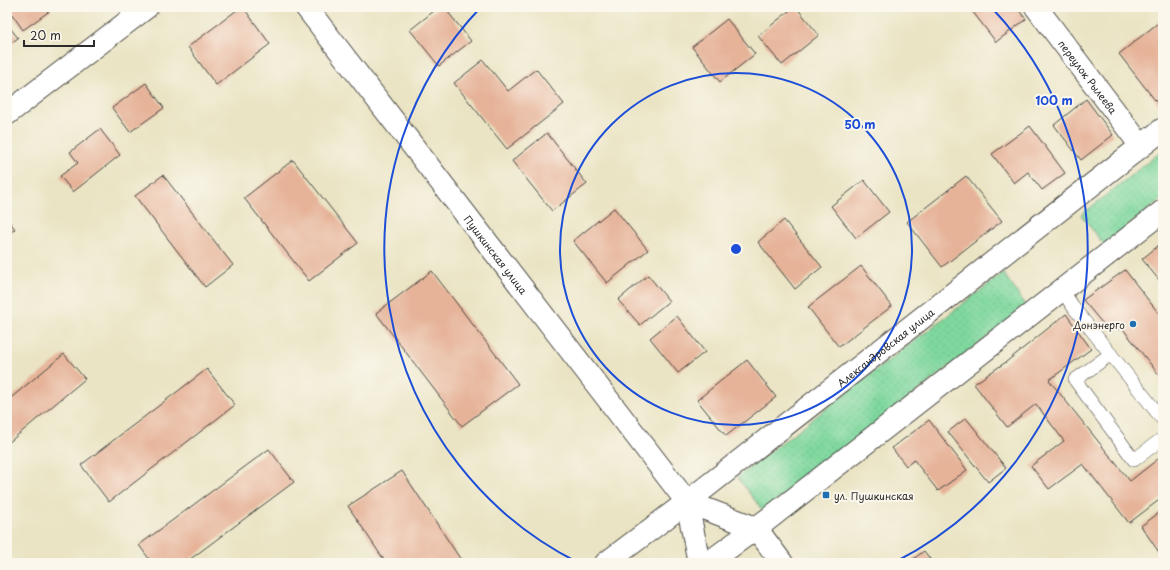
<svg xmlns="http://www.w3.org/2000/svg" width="1170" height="570" viewBox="0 0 1170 570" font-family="'Playpen Sans',sans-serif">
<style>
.park{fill:url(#park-dots);stroke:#558264}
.building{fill:#e6b399}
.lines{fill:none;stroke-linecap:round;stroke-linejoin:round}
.service-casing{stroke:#484742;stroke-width:14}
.minor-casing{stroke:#484742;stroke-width:24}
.tertiary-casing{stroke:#484742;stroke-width:24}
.service{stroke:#fff;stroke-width:13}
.minor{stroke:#fff;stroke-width:22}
.tertiary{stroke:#fff;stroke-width:22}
.ring{fill:none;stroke:#1d4ed8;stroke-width:2}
.poi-dot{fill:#1f6fb2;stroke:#fbf7ec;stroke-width:1.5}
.labels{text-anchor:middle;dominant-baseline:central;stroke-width:4;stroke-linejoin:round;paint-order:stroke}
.street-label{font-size:10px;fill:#2b2b2b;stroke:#fbf7ec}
.poi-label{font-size:10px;fill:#2b2b2b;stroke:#fbf7ec;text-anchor:end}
.centre{fill:#1d4ed8;stroke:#fbf7ec;stroke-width:2}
.ring-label{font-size:12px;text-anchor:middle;font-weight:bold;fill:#1d4ed8;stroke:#fbf7ec;stroke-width:4;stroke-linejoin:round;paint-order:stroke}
</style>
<defs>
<pattern id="park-dots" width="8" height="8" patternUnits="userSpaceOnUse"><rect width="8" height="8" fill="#7fd89e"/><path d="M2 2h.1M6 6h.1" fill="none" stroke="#6eba88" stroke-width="1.8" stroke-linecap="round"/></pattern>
</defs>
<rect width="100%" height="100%" fill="#fbf7ec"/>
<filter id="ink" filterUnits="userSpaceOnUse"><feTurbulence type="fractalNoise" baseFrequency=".025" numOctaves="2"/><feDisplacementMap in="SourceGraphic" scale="8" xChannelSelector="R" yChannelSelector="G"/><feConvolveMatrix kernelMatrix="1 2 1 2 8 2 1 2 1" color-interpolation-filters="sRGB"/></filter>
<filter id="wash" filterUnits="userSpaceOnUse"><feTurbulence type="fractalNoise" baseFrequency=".012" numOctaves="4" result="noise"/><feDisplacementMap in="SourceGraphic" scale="16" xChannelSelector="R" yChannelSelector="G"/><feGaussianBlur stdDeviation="0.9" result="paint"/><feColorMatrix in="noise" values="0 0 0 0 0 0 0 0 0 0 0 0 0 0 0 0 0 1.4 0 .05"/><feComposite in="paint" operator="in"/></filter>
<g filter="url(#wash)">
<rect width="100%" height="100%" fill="#eae4c4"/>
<path class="park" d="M 1163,150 L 1163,198 L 1104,245 L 1081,215 Z
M 1003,273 L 1016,291 L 1026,307 L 763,511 L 737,477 Z"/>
<g id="blocks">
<path class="building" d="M 7,7 L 49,7 L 51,10 L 23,30 Z
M 241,7 L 243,7 L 270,44 L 216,85 L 188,47 Z
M 439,7 L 444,7 L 471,41 L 439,66 L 410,30 Z
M 794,7 L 796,7 L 819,35 L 782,65 L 758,36 Z
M 969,7 L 1016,7 L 1026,19 L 996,42 Z
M 727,19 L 755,54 L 720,82 L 692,47 Z
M 1163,19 L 1163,100 L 1158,104 L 1119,54 Z
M 7,24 L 18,38 L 7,46 Z
M 483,60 L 508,91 L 536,69 L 564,104 L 507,149 L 454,83 Z
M 146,83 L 164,108 L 130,132 L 112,108 Z
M 1086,99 L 1113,135 L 1081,160 L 1054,125 Z
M 1030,126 L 1065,173 L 1042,190 L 1028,172 L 1014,183 L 992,154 Z
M 100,129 L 120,155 L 73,192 L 60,176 L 78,163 L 70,152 Z
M 547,133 L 587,184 L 552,211 L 512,161 Z
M 293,160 L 358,243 L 309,281 L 244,198 Z
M 163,175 L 233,265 L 205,287 L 135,196 Z
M 966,176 L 1002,221 L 942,267 L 907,222 Z
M 864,180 L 889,212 L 856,238 L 831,206 Z
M 614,208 L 648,250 L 607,283 L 573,241 Z
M 7,219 L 15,229 L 7,235 Z
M 784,220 L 822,267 L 795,289 L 758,242 Z
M 1163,242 L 1163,285 L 1142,259 Z
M 861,266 L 892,306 L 839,347 L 808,307 Z
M 1125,270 L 1163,319 L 1163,380 L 1123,329 L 1108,330 L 1083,300 Z
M 432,271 L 518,384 L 462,426 L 376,313 Z
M 648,275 L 669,301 L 640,325 L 618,300 Z
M 1066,314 L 1091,349 L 1049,380 L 1130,481 L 1163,455 L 1163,497 L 1129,523 L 1083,464 L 1049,489 L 1031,466 L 1064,441 L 1036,404 L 1007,427 L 974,384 L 1006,362 Z
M 677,316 L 705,352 L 678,373 L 650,338 Z
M 64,354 L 85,379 L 7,444 L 7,401 Z
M 747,360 L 776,397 L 726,436 L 697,400 Z
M 207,369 L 235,405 L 109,502 L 81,465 Z
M 966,418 L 1006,468 L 988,482 L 948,432 Z
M 929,420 L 967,470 L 938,491 L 914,460 L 906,466 L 892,448 Z
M 269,449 L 294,482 L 185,563 L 152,563 L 139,545 Z
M 402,471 L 463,563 L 386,563 L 348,506 Z
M 1163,510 L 1163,558 L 1141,526 Z
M 924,551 L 933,563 L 908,563 Z"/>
</g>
</g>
<g filter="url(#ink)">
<use href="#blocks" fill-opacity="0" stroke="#484742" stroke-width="1"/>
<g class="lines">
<defs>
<path id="service" d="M 1062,290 L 1074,308 L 1163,420
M 1111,354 L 1075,380 L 1134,460 L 1163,438"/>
<g id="minor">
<path id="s1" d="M 306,7 L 687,502"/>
<path id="s2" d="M 1036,7 L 1141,146"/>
<path d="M 7,114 L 147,7"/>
</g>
<g id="tertiary">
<path d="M 687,502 L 756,528 L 782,563"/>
<path d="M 687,502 L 699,563"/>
<path id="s3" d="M 606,563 L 687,502 L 1163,129"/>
<path d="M 708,563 L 767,520 L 1163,211"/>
</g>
</defs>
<use href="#service" class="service-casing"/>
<use href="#minor" class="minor-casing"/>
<use href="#tertiary" class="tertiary-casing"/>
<use href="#service" class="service"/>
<use href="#minor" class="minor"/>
<use href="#tertiary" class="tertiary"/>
</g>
</g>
<g class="ring">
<circle cx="736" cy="249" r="176"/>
<path d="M577 562A351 351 0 0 1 481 7M991 7A351 351 0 0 1 895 562"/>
</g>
<g class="poi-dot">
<circle cx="1133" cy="324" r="4"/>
<rect x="822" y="491" width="8" height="8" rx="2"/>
</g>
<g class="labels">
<g class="street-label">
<text stroke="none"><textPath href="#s2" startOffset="87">переулок Рылеева</textPath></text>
<text stroke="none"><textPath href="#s1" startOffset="312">Пушкинская улица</textPath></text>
<text stroke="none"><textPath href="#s3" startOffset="353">Александровская улица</textPath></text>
</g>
<g class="poi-label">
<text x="1125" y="324">Донэнерго</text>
<text x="834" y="495" text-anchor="start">ул. Пушкинская</text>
</g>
</g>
<circle cx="736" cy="249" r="6" class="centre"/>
<g class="ring-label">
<text x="1054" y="105">100 m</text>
<text x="860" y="129">50 m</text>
</g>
<rect width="1170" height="570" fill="none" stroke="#fbf7ec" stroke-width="24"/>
<path d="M24 40v6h70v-6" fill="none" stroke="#2b2b2b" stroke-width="2"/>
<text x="30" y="40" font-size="12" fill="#2b2b2b" stroke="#fbf7ec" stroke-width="3" paint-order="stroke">20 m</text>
</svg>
